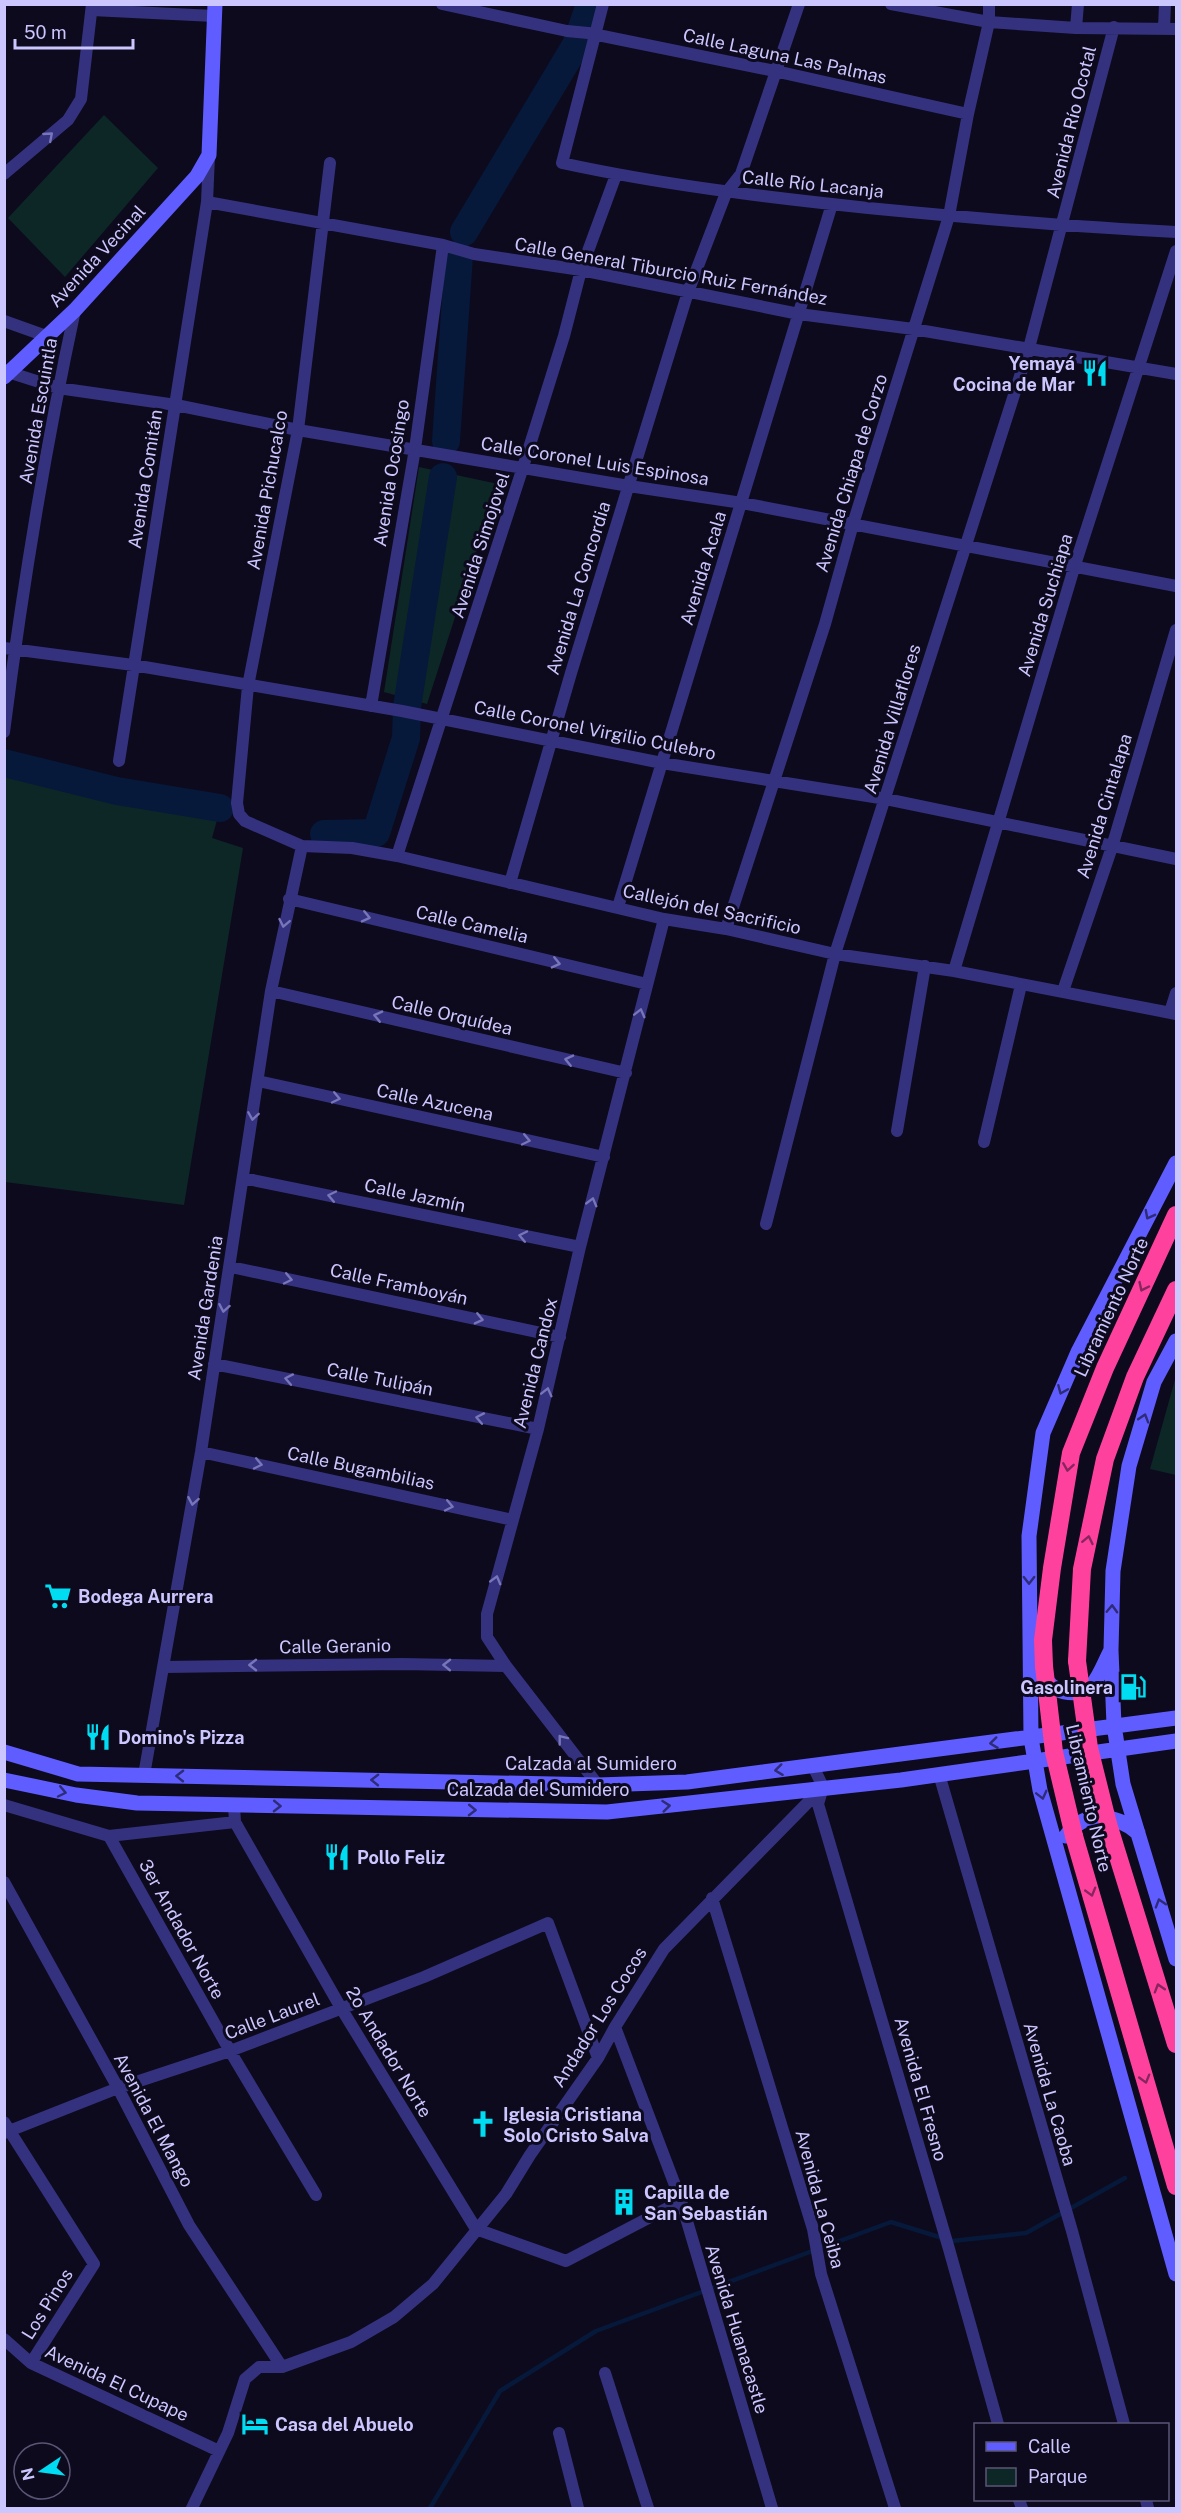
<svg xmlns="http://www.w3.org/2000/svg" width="1181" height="2513" viewBox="0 0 1181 2513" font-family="'Public Sans',sans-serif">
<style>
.green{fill:#0d2726}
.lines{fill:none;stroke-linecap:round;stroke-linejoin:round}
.stream{stroke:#06193a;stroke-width:4.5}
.river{stroke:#06193a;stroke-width:28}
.street{stroke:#34327f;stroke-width:12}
.secondary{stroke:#5f5dff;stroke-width:15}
.highway{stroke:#ff419e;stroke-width:18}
.highway-bridge{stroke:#ff419e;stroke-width:18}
.oneway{stroke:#7875b9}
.oneway2{stroke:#2e2b77}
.oneway3{stroke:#86265e}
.labels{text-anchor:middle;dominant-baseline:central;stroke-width:6;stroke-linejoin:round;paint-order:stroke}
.street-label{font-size:18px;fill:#ccc6ff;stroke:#0d0a1d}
.poi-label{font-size:18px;font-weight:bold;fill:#ccc6ff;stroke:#0d0a1d;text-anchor:start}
</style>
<rect width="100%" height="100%" fill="#0d0a1d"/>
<path class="green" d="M 104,115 L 158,168 L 65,277 L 8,218 Z
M 419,467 L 498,484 L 427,704 L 384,692 Z
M 5,767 L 219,813 L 212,838 L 243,848 L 184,1205 L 5,1182 Z
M 1176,1376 L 1176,1475 L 1150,1469 Z"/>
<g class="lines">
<path class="stream" d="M 430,2508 L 500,2391 L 596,2331 L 891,2222 L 952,2241 L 1026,2233 L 1125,2178"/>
<path class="river" d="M 464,232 L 576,45 L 590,4
M 446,441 L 459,256
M 4,763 L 117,791 L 220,808
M 324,834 L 376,833 L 406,738 L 407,707 L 443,477"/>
<path class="street" d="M 442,4 L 567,31 L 588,33 L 775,71 L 968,114
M 603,4 L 562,163 C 663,185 765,197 868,208 C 971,218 1073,227 1176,232
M 891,4 L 989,22 L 1076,28 L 1176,29
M 92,10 L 214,16
M 1076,28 L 1078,4
M 1164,28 L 1165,4
M 209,156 L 207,202 L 443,245 L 474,254 L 581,270 L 799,314 L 913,329 L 1176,374
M 330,163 L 298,430 L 248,686 L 237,803 L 239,814 L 245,821 L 302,846 L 352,848 L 397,856 L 664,919 L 726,929 L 835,954 L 954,971 L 1176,1014
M 4,174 L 68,120 L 81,99 L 92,4
M 4,321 L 46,336
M 8,372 L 58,388 L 176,405 L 298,430 L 629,486 L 742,503 L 1176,586
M 4,648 L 133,665 L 402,711 L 662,763 L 886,799 L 1176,859
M 371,706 L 415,449 L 443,245
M 4,732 C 22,591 45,449 75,310
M 119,761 L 207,202
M 397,856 L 523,467 L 564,336 L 581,270 L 616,175
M 510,883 L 571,673 L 688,292 L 726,193 L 741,174 L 799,4
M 289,899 L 647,984
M 618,907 L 832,204
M 726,929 L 825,624 L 853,524 L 949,216 L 968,114 L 989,22 L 989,4
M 954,971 L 1074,568 L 1176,251
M 271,991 L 626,1073
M 1063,991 L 1112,847 L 1176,630
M 1170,1012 L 1176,993
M 258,1081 L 604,1157
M 897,1131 L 925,966
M 984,1142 L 1021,985
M 243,1178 L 580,1247
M 766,1224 L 835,954 L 1029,348 L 1114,27
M 231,1267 L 560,1337
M 214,1364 L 538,1429
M 201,1452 L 513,1520
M 165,1667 L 402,1664 L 506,1666
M 813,1766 L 823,1787 L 818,1804 L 949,2249 L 998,2424
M 939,1774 L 1072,2231 L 1124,2424
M 144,1775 L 201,1452 L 271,991 L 302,846
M 598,1785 L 506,1666 L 487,1637 L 487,1614 L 538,1429 L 580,1247 L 664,919
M 4,1805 L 109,1836 L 235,1822
M 234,1806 L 235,1822 L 341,2008 L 476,2229 L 566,2261 L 681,2201
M 109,1836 L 230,2051 L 316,2195
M 4,1882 L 118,2088 L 189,2225 L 282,2367
M 712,1898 L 813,2229 L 821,2274 L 895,2508
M 615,2027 L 681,2201 L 772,2508
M 4,2122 L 94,2264 L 31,2363
M 4,2133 L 118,2088 L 230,2051 L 424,1977 L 548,1923 L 598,2058
M 4,2339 L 31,2363 L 219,2451
M 605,2373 L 648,2508
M 559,2433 L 578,2508
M 1019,2500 L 1022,2508
M 1146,2500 L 1148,2508
M 192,2508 L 228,2433 L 245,2379 L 259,2367 L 282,2367 L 351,2342 L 394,2317 L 433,2284 L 506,2194 L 530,2155 L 598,2058 L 615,2027 L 664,1949 L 823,1787"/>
<path class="secondary" d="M 4,377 L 75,310 L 197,176 L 209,155 L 215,4
M 1176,1163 L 1078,1352 L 1043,1433 L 1029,1536 L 1031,1738 L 1040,1790 L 1176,2274
M 1176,1341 L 1154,1382 L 1129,1466 L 1113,1571 L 1111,1650 L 1114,1725 L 1123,1784 L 1176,1959
M 1043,1674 C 1051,1693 1076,1699 1092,1685 C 1100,1676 1105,1661 1111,1650
M 4,1752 L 78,1774 L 598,1785 L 687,1782 L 1176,1718
M 4,1780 L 76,1795 L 137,1803 L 607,1812 L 901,1780 L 1176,1741
M 1066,1836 C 1085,1809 1116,1814 1138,1833"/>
<path class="highway" d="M 1077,1661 L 1082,1569 L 1105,1459 L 1135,1377 L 1176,1290
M 1044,1666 L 1043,1640 L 1052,1568 L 1071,1453 L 1105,1368 L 1176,1215
M 1108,1824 L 1176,2044
M 1074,1836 L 1176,2186"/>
<path class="highway-bridge" d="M 1077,1661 L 1089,1748 L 1108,1824
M 1044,1666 L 1054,1752 L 1074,1836"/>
</g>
<defs><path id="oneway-chevron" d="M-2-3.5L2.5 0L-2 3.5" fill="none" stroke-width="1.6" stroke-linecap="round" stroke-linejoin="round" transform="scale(1.5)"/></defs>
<g class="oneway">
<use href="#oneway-chevron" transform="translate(49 136) rotate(-41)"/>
<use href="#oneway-chevron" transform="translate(366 917) rotate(13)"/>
<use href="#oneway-chevron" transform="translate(284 923) rotate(101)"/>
<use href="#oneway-chevron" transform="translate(556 963) rotate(13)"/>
<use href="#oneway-chevron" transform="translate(640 1013) rotate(-76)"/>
<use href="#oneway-chevron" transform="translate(378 1016) rotate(-167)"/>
<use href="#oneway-chevron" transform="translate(569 1060) rotate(-167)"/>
<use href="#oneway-chevron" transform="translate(336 1098) rotate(12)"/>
<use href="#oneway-chevron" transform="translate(253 1116) rotate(99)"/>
<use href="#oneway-chevron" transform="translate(526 1140) rotate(12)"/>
<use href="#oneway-chevron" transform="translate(332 1196) rotate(-168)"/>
<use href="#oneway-chevron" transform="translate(592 1202) rotate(-75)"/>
<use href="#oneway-chevron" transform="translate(523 1236) rotate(-168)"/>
<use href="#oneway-chevron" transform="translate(288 1279) rotate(12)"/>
<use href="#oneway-chevron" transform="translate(224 1308) rotate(100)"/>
<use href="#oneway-chevron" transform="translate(479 1319) rotate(13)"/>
<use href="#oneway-chevron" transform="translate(289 1379) rotate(-169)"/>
<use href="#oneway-chevron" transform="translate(547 1392) rotate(-76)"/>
<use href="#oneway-chevron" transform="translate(480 1418) rotate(-169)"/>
<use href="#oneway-chevron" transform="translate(258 1464) rotate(12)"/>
<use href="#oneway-chevron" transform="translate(193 1501) rotate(100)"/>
<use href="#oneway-chevron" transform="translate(449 1506) rotate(12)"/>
<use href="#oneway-chevron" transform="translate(496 1580) rotate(-75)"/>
<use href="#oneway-chevron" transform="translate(253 1665) rotate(180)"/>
<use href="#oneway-chevron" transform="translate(447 1665) rotate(-179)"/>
<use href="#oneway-chevron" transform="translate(562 1739) rotate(-128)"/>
</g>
<g class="oneway2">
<use href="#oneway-chevron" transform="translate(1149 1215) rotate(118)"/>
<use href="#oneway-chevron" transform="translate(1062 1390) rotate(113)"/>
<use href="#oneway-chevron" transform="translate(1144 1418) rotate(-73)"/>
<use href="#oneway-chevron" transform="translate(1029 1580) rotate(90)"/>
<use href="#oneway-chevron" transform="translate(1112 1609) rotate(-88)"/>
<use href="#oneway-chevron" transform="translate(994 1743) rotate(173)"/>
<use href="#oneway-chevron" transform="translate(779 1770) rotate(173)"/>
<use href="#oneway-chevron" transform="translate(180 1776) rotate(-179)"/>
<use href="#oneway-chevron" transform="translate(375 1780) rotate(-179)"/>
<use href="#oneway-chevron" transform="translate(62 1792) rotate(12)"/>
<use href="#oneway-chevron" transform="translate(1042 1795) rotate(76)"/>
<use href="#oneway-chevron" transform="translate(277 1806) rotate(1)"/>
<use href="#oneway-chevron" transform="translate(666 1806) rotate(-6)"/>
<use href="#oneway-chevron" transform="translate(472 1810) rotate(1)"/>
<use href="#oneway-chevron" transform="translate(1160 1903) rotate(-107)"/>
</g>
<g class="oneway3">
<use href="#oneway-chevron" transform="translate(1143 1287) rotate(115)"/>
<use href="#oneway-chevron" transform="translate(1068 1467) rotate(99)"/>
<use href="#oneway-chevron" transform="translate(1088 1540) rotate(-78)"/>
<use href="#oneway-chevron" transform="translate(1091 1892) rotate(74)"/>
<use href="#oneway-chevron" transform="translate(1159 1988) rotate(-107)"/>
<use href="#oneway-chevron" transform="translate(1145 2079) rotate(74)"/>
</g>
<defs>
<symbol id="restaurant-bare" viewBox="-9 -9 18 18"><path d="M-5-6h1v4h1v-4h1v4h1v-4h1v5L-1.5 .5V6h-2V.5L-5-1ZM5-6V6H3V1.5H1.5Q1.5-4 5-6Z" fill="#00dcf1" stroke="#0d0a1d" stroke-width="2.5" paint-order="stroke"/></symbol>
<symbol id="supermarket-bare" viewBox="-9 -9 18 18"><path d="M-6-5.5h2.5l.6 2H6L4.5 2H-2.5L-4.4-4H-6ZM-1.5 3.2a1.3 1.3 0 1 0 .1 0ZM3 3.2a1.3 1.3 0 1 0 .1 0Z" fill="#00dcf1" stroke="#0d0a1d" stroke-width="2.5" paint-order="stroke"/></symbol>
<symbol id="fuel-bare" viewBox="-9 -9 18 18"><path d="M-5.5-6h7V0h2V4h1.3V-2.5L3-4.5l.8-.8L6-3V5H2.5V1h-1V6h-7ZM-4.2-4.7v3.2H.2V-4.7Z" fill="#00dcf1" stroke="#0d0a1d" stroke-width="2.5" paint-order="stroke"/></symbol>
<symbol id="church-bare" viewBox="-9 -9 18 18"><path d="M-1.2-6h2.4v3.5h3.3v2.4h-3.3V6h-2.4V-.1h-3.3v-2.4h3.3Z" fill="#00dcf1" stroke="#0d0a1d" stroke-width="2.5" paint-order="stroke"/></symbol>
<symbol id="building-bare" viewBox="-9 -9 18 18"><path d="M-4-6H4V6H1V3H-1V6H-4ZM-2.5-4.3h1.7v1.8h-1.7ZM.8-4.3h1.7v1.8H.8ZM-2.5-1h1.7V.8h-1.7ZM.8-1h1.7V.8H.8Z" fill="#00dcf1" stroke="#0d0a1d" stroke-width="2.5" paint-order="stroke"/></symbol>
<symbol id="hotel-bare" viewBox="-9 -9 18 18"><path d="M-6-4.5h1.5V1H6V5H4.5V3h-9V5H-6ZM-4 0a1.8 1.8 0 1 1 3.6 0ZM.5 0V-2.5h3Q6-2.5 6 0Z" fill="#00dcf1" stroke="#0d0a1d" stroke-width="2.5" paint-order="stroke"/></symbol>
</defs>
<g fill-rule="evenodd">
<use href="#restaurant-bare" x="1076" y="354" width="38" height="38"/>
<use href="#supermarket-bare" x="39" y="1577" width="38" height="38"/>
<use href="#fuel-bare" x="1114" y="1668" width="38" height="38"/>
<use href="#restaurant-bare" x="79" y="1718" width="38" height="38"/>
<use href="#restaurant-bare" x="318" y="1838" width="38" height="38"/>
<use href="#church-bare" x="464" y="2105" width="38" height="38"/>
<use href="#building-bare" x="605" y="2183" width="38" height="38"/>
<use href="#hotel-bare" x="236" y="2405" width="38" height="38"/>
</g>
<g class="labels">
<g class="street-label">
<text transform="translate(785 56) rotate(12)">Calle Laguna Las Palmas</text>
<text transform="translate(1071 122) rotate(-76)">Avenida Río Ocotal</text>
<text transform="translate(813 184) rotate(6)">Calle Río Lacanja</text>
<text transform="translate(97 256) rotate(-47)">Avenida Vecinal</text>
<text transform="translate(671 271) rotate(10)">Calle General Tiburcio Ruiz Fernández</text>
<text transform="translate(38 411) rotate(-80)">Avenida Escuintla</text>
<text transform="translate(595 461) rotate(9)">Calle Coronel Luis Espinosa</text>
<text transform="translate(391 473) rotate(-81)">Avenida Ocosingo</text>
<text transform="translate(851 473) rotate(-73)">Avenida Chiapa de Corzo</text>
<text transform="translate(145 479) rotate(-81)">Avenida Comitán</text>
<text transform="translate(267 490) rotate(-80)">Avenida Pichucalco</text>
<text transform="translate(480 545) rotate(-72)">Avenida Simojovel</text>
<text transform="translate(703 568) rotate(-73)">Avenida Acala</text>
<text transform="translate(578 588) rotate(-73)">Avenida La Concordia</text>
<text transform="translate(1045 605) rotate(-73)">Avenida Suchiapa</text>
<text transform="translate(892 719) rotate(-73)">Avenida Villaflores</text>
<text transform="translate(595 730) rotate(11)">Calle Coronel Virgilio Culebro</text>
<text transform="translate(1104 806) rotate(-73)">Avenida Cintalapa</text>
<text transform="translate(712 909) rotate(12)">Callejón del Sacrificio</text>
<text transform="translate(472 924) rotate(13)">Calle Camelia</text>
<text transform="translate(452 1015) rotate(13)">Calle Orquídea</text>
<text transform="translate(435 1102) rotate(12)">Calle Azucena</text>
<text transform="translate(415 1195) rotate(12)">Calle Jazmín</text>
<text transform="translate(399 1284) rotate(12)">Calle Framboyán</text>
<text transform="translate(1111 1307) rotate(-65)">Libramiento Norte</text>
<text transform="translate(205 1308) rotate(-81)">Avenida Gardenia</text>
<text transform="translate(535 1363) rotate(-76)">Avenida Candox</text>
<text transform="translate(380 1379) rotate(11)">Calle Tulipán</text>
<text transform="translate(361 1468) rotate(12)">Calle Bugambilias</text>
<text transform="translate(335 1646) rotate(-1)">Calle Geranio</text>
<text x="591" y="1763">Calzada al Sumidero</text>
<text x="538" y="1789">Calzada del Sumidero</text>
<text transform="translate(1089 1798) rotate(77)">Libramiento Norte</text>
<text transform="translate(182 1929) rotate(61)">3er Andador Norte</text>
<text transform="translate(272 2016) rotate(-21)">Calle Laurel</text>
<text transform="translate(599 2017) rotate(-58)">Andador Los Cocos</text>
<text transform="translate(389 2052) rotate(59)">2o Andador Norte</text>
<text transform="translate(921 2089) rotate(74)">Avenida El Fresno</text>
<text transform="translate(1050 2094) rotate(74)">Avenida La Caoba</text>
<text transform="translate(154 2120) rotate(62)">Avenida El Mango</text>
<text transform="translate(820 2199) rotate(75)">Avenida La Ceiba</text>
<text transform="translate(47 2304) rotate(-58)">Los Pinos</text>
<text transform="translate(737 2329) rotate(73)">Avenida Huanacastle</text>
<text transform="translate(117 2383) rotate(25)">Avenida El Cupape</text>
</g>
<g class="poi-label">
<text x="1075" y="363" text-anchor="end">Yemayá<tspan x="1075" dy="21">Cocina de Mar</tspan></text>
<text x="78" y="1596">Bodega Aurrera</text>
<text x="1113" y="1687" text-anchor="end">Gasolinera</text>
<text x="118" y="1737">Domino's Pizza</text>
<text x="357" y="1857">Pollo Feliz</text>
<text x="503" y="2114">Iglesia Cristiana<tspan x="503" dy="21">Solo Cristo Salva</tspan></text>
<text x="644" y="2192">Capilla de<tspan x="644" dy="21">San Sebastián</tspan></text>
<text x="275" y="2424">Casa del Abuelo</text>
</g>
</g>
<rect width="1181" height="2513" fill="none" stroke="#ccc6ff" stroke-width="12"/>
<rect x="974" y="2423" width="195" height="78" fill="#0d0a1d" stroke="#595577" stroke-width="1.5"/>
<rect x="986" y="2442" width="30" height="9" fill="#5f5dff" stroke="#595577" stroke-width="1.5"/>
<text x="1028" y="2453" font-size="18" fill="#ccc6ff">Calle</text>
<rect x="986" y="2468" width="30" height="18" fill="#0d2726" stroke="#595577" stroke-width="1.5"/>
<text x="1028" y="2483" font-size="18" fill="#ccc6ff">Parque</text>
<g transform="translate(42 2471) rotate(257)"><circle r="28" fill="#0d0a1d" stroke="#595577" stroke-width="1.5"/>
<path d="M0-4.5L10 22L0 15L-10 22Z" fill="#00dcf1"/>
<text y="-9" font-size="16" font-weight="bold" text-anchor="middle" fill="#ccc6ff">N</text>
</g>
<path d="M15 39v9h118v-9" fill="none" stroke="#ccc6ff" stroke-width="3"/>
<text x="24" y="39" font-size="18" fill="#ccc6ff" stroke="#0d0a1d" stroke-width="4.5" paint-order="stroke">50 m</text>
</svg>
